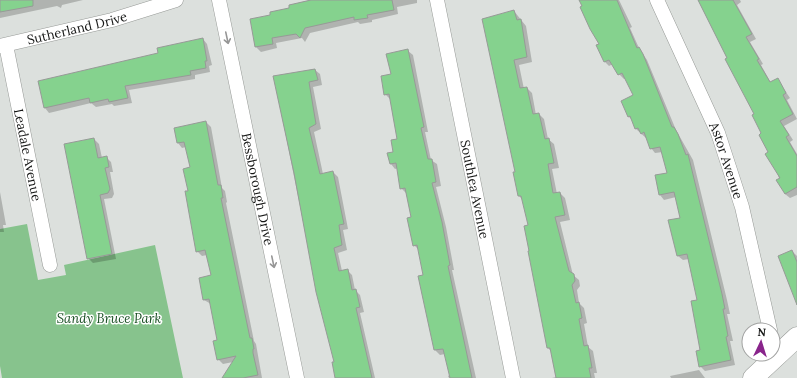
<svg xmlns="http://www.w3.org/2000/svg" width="797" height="378" viewBox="0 0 797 378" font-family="Lora,serif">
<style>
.green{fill:#87c38d}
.shadow{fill:#0003}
.building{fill:#85d28e;stroke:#979a97}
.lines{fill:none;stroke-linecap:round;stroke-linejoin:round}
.street-casing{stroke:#979a97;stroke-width:15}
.secondary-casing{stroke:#979a97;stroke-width:21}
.street{stroke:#fff;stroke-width:14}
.secondary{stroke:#fff;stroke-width:20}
.oneway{stroke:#969696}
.labels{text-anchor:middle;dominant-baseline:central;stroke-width:3;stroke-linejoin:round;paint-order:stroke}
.street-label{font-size:13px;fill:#151615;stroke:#fff}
.park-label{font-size:13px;font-style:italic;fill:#1a5024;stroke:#fff}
</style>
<rect width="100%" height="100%" fill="#dce0dd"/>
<path class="green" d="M 27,224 L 38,280 L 66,275 L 64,265 L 155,245 L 183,378 L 2,378 L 0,366 L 0,229 Z"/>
<path class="shadow" d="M 0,0 L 83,0 L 62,5 L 61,8 L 57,6 L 0,18 Z
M 310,0 L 417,0 L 417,3 L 397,7 L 398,14 L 372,20 L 372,22 L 360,24 L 358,22 L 310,33 L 305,42 L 302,38 L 276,43 L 277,48 L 261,52 L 256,47 L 271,16 L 290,9 L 290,5 Z
M 581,0 L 619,0 L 632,27 L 630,28 L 639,48 L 647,60 L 676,130 L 693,160 L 727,300 L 730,314 L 727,314 L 733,341 L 730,341 L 735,365 L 705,371 L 700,366 L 701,351 L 698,301 L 689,259 L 683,260 L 678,256 L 681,218 L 676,197 L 664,200 L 660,195 L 668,174 L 663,152 L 655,153 L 651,148 L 646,138 L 636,129 L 633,121 L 629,117 L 622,101 L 634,96 L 626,78 L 624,79 L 619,74 L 613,64 L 609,66 L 605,62 L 600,44 Z
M 698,0 L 740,0 L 741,2 L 737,5 L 756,39 L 750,42 L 763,64 L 761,65 L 771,83 L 777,79 L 790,98 L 787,100 L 797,119 L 784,126 L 793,140 L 790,142 L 797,154 L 797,195 L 790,198 L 785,194 L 755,114 Z
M 514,11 L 526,26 L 532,62 L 519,65 L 524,89 L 527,88 L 532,93 L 536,115 L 539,114 L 544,119 L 548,139 L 554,144 L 559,168 L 552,169 L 557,194 L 560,193 L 565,198 L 570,220 L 560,222 L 573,275 L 579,280 L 580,286 L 577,290 L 579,303 L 584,308 L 587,323 L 584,324 L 588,347 L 593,351 L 597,373 L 594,373 L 595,378 L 552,378 L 556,377 L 551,351 L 548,348 L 530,252 L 529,226 L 523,200 L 519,196 L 516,173 L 483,19 Z
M 203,39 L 207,44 L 212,65 L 209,66 L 210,72 L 195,75 L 195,79 L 129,90 L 132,103 L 114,106 L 112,104 L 96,107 L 91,103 L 49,113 L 45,108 L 39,82 L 160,54 Z
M 408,51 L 413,55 L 428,132 L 425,132 L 431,160 L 437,164 L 441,186 L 436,187 L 446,227 L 454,270 L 452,270 L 476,378 L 449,378 L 448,376 L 450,375 L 445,354 L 440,355 L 435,350 L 424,276 L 419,250 L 414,245 L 412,218 L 406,193 L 401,188 L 398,168 L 395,169 L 391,164 L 388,154 L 394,152 L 398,140 L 390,99 L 385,94 L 392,75 Z
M 315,70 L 320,74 L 322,85 L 313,87 L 321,129 L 314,132 L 323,174 L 333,172 L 338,177 L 348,229 L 343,230 L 347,250 L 338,253 L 342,271 L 347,270 L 352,275 L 355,290 L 360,295 L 364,312 L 360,313 L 375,378 L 336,378 L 335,363 L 317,291 L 274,77 Z
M 206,122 L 211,127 L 222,188 L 225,191 L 227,202 L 226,203 L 254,341 L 256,344 L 262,378 L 224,378 L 233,362 L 223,364 L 218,359 L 219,341 L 211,304 L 204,300 L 200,279 L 212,276 L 207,255 L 202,256 L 197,251 L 189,191 L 191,168 L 186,147 L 182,148 L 178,143 L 175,129 Z
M 94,139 L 99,144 L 102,158 L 106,157 L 111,162 L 113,172 L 110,172 L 114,194 L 112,198 L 104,199 L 116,259 L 93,263 L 88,258 Z
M 0,192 L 6,225 L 3,225 L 4,232 L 0,232 Z
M 792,251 L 797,256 L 797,297 Z
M 699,370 L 705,378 L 671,378 L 670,376 Z"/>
<path class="building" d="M 0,0 L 33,0 L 33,6 L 0,12 Z
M 311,0 L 392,0 L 394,10 L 367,15 L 368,18 L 354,20 L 354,17 L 305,28 L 300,38 L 296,34 L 272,38 L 273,44 L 255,47 L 250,19 L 270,15 L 270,12 L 289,8 L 289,5 Z
M 579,0 L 617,0 L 637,48 L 639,47 L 643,54 L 672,127 L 674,127 L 678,134 L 686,155 L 688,154 L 722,294 L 725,309 L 723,309 L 728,336 L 726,337 L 731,360 L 699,367 L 696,351 L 700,350 L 691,301 L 697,300 L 687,254 L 677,256 L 668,220 L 680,218 L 674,192 L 659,195 L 655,175 L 667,173 L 660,147 L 650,149 L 644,132 L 641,134 L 638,128 L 635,129 L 630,116 L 628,117 L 621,101 L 633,95 L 622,73 L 618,75 L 609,60 L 604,62 L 596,45 L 599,44 L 590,29 L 580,7 L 582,6 Z
M 698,0 L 733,0 L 752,34 L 746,37 L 759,59 L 757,60 L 770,82 L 778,78 L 786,93 L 783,95 L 793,114 L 780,121 L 789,135 L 786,137 L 797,156 L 797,187 L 785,194 L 776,180 L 780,178 L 765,154 L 768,152 L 759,135 L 761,133 L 752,115 L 754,114 L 725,59 L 727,58 Z
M 514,10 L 517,20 L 521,19 L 527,57 L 514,60 L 520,88 L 527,87 L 533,114 L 539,113 L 545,139 L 549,138 L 554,163 L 548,164 L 553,193 L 560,192 L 565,215 L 555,217 L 569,271 L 574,274 L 575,281 L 572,285 L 576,303 L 579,302 L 582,318 L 579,319 L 584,346 L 588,345 L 592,368 L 589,368 L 591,378 L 556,378 L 550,348 L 547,348 L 528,251 L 529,251 L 524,226 L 528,225 L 521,196 L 518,196 L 513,172 L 515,172 L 482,19 Z
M 203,38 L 207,61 L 205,61 L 206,68 L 190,71 L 191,75 L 125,86 L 128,98 L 109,102 L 108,99 L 90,103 L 89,98 L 44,108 L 38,81 L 158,53 L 157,48 Z
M 408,49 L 424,127 L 421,128 L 428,159 L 432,159 L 436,182 L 432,183 L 442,222 L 450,265 L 448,266 L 472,378 L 450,378 L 443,349 L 434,350 L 418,276 L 423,275 L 417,245 L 413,246 L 407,218 L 411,217 L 405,188 L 400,189 L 396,163 L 390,164 L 387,153 L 393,152 L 391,140 L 397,139 L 389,94 L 384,95 L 381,76 L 391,74 L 386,54 Z
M 315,69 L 318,80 L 309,82 L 316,124 L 309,128 L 320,174 L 333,171 L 344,224 L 339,225 L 342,245 L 334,248 L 339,271 L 348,269 L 352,290 L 356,289 L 360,307 L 356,308 L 372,378 L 335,378 L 332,362 L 334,362 L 316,292 L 294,173 L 273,76 Z
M 206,121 L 218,185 L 221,185 L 223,198 L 221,198 L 230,242 L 250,338 L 252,338 L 254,349 L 253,349 L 253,353 L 258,375 L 243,378 L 222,378 L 236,356 L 217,360 L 213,341 L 217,340 L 209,299 L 203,300 L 199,278 L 211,275 L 205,250 L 196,252 L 185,191 L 188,191 L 183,169 L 190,167 L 184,142 L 177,143 L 174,128 Z
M 94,138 L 98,158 L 107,156 L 109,167 L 105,168 L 110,189 L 108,193 L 100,195 L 112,254 L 87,259 L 64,144 Z
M 792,250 L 797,262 L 797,305 L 778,256 Z"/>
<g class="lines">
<defs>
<g id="street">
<path id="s1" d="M 219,0 L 297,378"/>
<path id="s2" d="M 437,0 L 513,378"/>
<path id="s3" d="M 657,0 L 718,133 L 742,207 L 770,330"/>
<path id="s4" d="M 6,45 L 50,265"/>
<path id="s5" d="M 0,46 L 112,20 L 176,0"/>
</g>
<path id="secondary" d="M 753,378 L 797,337"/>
</defs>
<use href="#street" class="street-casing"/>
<use href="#secondary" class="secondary-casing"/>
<use href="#street" class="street"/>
<use href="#secondary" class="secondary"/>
</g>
<defs><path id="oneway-shaft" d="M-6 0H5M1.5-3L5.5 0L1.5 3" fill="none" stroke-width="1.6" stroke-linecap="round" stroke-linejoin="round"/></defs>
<g class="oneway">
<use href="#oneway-shaft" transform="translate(227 38) rotate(78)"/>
<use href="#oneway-shaft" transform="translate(273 262) rotate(78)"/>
</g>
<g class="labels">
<g class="street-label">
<text stroke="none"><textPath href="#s5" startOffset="79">Sutherland Drive</textPath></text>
<text stroke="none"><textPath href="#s4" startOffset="112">Leadale Avenue</textPath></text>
<text stroke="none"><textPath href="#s3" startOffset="175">Astor Avenue</textPath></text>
<text stroke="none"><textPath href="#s1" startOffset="193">Bessborough Drive</textPath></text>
<text stroke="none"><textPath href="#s2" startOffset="193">Southlea Avenue</textPath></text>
</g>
<g class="park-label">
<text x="109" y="318">Sandy Bruce Park</text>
</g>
</g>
<g transform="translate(761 342) rotate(4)"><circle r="19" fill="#ffffff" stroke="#a1a2a1"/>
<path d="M0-3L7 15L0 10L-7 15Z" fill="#89248b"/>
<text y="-6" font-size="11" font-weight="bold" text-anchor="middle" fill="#151615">N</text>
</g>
</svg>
